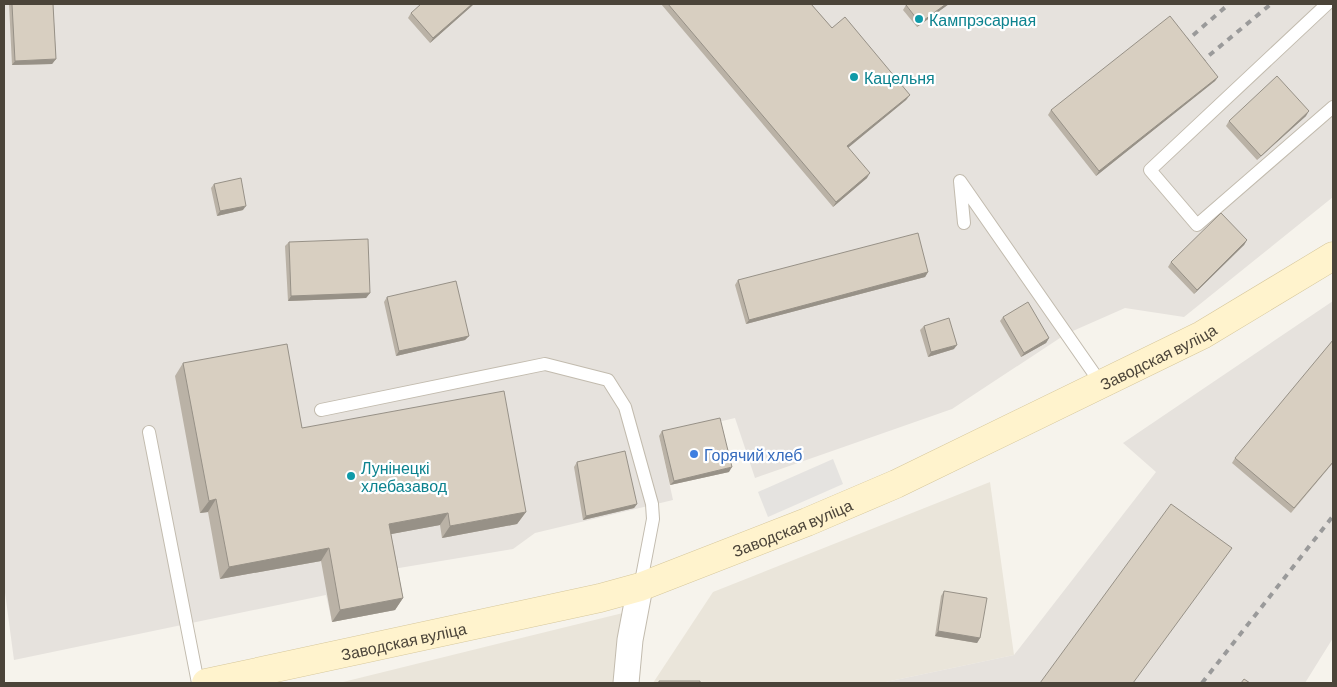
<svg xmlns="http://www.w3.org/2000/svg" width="1337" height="687" viewBox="0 0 1337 687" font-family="Barlow,sans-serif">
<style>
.residential{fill:#eae5da}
.industrial{fill:#e6e2dd}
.parking{fill:#e5e3e0}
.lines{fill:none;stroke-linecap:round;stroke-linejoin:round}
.lane-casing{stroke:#c2bbae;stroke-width:14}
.street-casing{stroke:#c2bbae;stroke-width:27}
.secondary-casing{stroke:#d6c79b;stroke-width:29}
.lane{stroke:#fff;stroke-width:12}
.street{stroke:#fff;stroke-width:25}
.secondary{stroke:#fff3cd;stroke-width:28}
.rail{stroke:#9a9a9a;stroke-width:4;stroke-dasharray:6 6;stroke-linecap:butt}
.wall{fill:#bab2a6}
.shaded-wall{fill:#979187}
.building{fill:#d8cfc1;stroke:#979187}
.culture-dot{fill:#0f9aa8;stroke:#fff;stroke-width:2}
.shop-dot{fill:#3f7fe0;stroke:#fff;stroke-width:2}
.labels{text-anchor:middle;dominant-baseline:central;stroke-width:4.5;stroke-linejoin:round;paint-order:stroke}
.culture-label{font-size:16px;fill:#0d838f;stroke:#fff;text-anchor:start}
.street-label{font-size:16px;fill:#4b4439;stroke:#fff}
.shop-label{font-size:16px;fill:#366cbe;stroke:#fff;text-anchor:start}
</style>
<rect width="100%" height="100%" fill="#f6f3ec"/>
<path class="residential" d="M 990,482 L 1014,655 L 881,683 L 653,683 L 713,592 Z
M 623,613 L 618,683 L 339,683 Z"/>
<path class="industrial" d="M 4,4 L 1333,4 L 1333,197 L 1184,317 L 1125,308 L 1066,334 L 952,409 L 835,450 L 755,478 L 735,418 L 659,436 L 673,500 L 535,533 L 513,549 L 387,570 L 395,610 L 332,622 L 326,595 L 14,660 L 4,585 Z
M 1333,301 L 1333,638 L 1305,683 L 881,683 L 1014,655 L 1156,472 L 1123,443 Z"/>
<path class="parking" d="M 833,459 L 843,484 L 768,517 L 758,492 Z"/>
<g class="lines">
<defs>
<path id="lane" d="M 1327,4 L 1150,170 L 1197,225 L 1333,107
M 964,223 L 960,181 L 1102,385
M 321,410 L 545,364 L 608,380 L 625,407 L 652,504 L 653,519 L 640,587
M 149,432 L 198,683"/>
<path id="street" d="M 626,683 L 630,640 L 640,587"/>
<g id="secondary">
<path id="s1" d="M 206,683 L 600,598 L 640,587 L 807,522 L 896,484 L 1202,335 L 1333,256"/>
</g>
</defs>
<use href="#lane" class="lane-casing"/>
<use href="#street" class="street-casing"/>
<use href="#secondary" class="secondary-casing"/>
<use href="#lane" class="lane"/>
<use href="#street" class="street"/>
<use href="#secondary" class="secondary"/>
<path class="rail" d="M 1184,43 L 1229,4
M 1200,63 L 1271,4
M 1202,683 L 1333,516"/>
</g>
<path class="wall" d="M 9,4 L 53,4 L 56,59 L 52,64 L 12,65 Z
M 474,4 L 430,43 L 408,18 L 411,13 Z
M 661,4 L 811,4 L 832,28 L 910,95 L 906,100 L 848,148 L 867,178 L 833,207 Z
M 949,4 L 917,27 L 903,10 L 906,5 Z
M 1218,77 L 1215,81 L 1096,176 L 1048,115 L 1051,110 Z
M 1306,116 L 1257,160 L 1226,126 L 1229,121 Z
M 214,184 L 243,210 L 217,216 L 211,188 Z
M 1247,240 L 1244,245 L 1194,294 L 1168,267 L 1171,262 Z
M 289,242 L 370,293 L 366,298 L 288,301 L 285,246 Z
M 928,272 L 925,277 L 746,324 L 735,285 L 738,280 Z
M 387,297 L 469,336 L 465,340 L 396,356 L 384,302 Z
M 1003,317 L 1049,338 L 1046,343 L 1021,357 L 1000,321 Z
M 924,326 L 954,349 L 928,357 L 920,330 Z
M 183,363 L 302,428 L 526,512 L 517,524 L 442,538 L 440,525 L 391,534 L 403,598 L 395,610 L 332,622 L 321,561 L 220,579 L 208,512 L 200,513 L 175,376 Z
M 662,431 L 729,472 L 670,485 L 659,436 Z
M 1235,458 L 1333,463 L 1291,513 L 1232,463 Z
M 577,462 L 637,504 L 634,508 L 583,520 L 574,467 Z
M 944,591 L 980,638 L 977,643 L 935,636 L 941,596 Z"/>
<path class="shaded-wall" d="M 472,4 L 474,4 L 430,43 L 433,38 Z
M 946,4 L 949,4 L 917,27 L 920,23 Z
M 56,59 L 52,64 L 12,65 L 15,61 Z
M 1218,77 L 1215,81 L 1096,176 L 1099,171 Z
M 910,95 L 906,100 L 844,151 L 847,146 Z
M 1309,111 L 1306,116 L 1257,160 L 1261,156 Z
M 870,173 L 867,178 L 833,207 L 836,202 Z
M 246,206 L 243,210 L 217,216 L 220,211 Z
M 1247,240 L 1244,245 L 1194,294 L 1197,290 Z
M 928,272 L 925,277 L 746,324 L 749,320 Z
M 370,293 L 366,298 L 288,301 L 291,296 Z
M 469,336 L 465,340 L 396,356 L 399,351 Z
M 1049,338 L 1046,343 L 1021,357 L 1024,353 Z
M 957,345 L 954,349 L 928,357 L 931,352 Z
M 732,467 L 729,472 L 670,485 L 674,481 Z
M 216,499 L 208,512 L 200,513 L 209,501 Z
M 637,504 L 634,508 L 583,520 L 586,516 Z
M 526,512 L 517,524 L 442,538 L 450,526 Z
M 448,513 L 440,525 L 381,536 L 389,524 Z
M 329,548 L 321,561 L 220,579 L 229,567 Z
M 403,598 L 395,610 L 332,622 L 340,610 Z
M 938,631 L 980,638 L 977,643 L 935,636 Z"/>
<path class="building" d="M 12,4 L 53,4 L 56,59 L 15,61 Z
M 421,4 L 472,4 L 433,38 L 411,13 Z
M 668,4 L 811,4 L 832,28 L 845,17 L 910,95 L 847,146 L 870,173 L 836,202 Z
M 908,4 L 946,4 L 920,23 L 906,5 Z
M 1170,16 L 1218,77 L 1099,171 L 1051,110 Z
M 1277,76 L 1309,111 L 1261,156 L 1229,121 Z
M 241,178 L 246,206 L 220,211 L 214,184 Z
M 1221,213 L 1247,240 L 1197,290 L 1171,262 Z
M 918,233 L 928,272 L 749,320 L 738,280 Z
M 368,239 L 370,293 L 291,296 L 289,242 Z
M 456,281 L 469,336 L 399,351 L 387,297 Z
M 1028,302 L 1049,338 L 1024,353 L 1003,317 Z
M 949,318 L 957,345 L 931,352 L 924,326 Z
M 1333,340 L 1333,462 L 1294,508 L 1235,458 Z
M 287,344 L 302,428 L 504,391 L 526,512 L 450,526 L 448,513 L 389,524 L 403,598 L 340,610 L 329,548 L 229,567 L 216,499 L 209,501 L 183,363 Z
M 720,418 L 732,467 L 674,481 L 662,431 Z
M 625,451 L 637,504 L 586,516 L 577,462 Z
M 1171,504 L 1232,548 L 1133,683 L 1040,683 Z
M 944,591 L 987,598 L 980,638 L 938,631 Z
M 1244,679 L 1250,683 L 1241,683 Z
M 659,681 L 700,681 L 700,683 L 659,683 Z"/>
<g class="culture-dot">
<circle cx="919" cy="19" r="5"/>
<circle cx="854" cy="77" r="5"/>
<circle cx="351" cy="476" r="5"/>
</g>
<circle class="shop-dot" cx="694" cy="454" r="5"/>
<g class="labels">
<g class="culture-label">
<text x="929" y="19">Кампрэсарная</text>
<text x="864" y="77">Кацельня</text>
<text x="361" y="467">Лунінецкі<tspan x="361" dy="18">хлебазавод</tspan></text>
</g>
<g class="street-label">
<text stroke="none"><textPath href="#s1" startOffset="1012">Заводская вуліца</textPath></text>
<text stroke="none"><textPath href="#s1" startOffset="608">Заводская вуліца</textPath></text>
<text stroke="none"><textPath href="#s1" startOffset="202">Заводская вуліца</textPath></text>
</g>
<g class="shop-label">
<text x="704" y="454">Горячий хлеб</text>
</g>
</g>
<rect width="1337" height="687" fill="none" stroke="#4b4439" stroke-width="10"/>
</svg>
